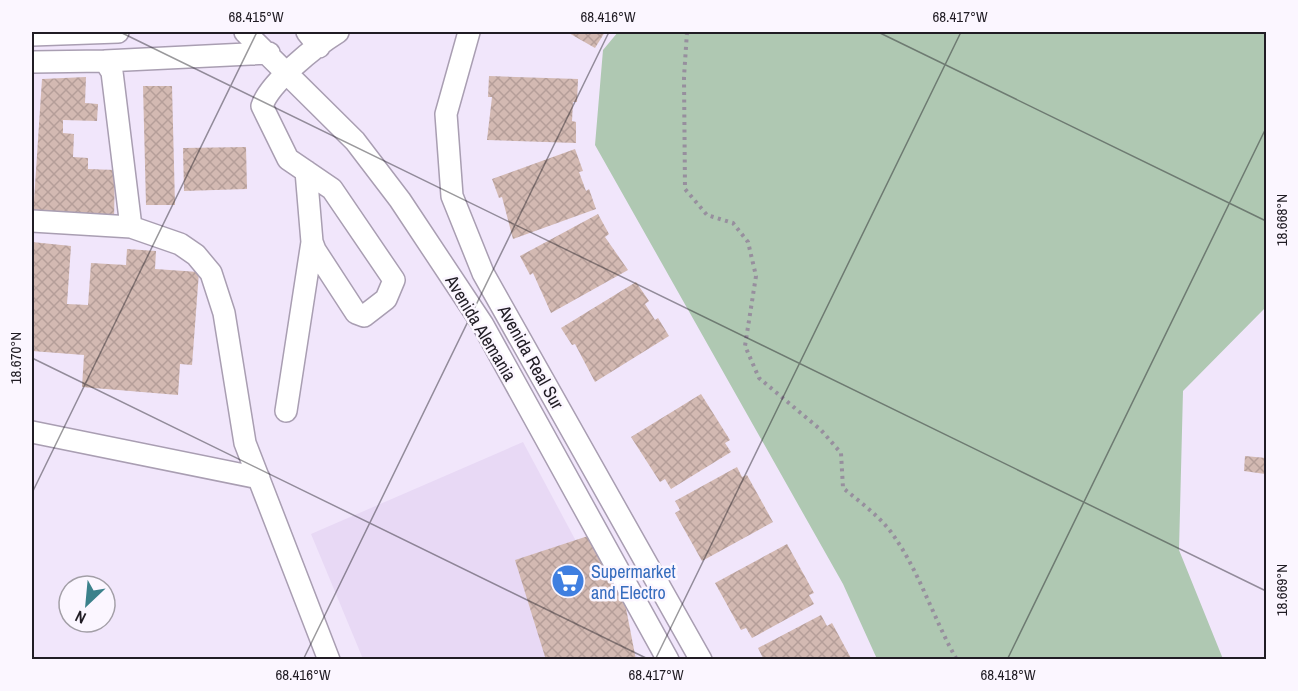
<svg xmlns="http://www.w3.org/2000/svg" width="1298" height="691" viewBox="0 0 1298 691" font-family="'Archivo Narrow',sans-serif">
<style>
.built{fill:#e8d9f5}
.green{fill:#afc8b2}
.building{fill:url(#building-cross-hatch)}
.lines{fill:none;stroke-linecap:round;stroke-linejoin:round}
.minor-casing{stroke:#a99eb2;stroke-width:24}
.path{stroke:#978f9e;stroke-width:4;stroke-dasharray:3 4.5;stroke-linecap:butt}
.minor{stroke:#fff;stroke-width:21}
.ticks{fill:none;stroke:#201c24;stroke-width:1.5;stroke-opacity:0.45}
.labels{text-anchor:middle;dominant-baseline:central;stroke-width:5;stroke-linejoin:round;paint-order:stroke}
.street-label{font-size:18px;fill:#201c24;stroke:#fbf6ff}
.shop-label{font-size:18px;fill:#366cbe;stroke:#fbf6ff;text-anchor:start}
.neatline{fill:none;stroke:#201c24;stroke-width:2}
.ticks-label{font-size:15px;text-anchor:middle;fill:#201c24}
</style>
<defs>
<pattern id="building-cross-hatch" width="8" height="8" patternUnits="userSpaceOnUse" patternTransform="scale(1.5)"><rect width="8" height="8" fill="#d3b9b2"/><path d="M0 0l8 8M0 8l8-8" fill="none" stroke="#b59e99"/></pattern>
</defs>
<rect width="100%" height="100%" fill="#f1e6fb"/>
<path class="built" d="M 523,442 L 639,659 L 363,659 L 311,534 Z"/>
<path class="green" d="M 618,32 L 1266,32 L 1266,307 L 1183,391 L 1179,550 L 1223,659 L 877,659 L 843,584 L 595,145 L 603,50 Z"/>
<path class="building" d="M 567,32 L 605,32 L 595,48 Z
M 489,76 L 578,79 L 577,102 L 573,102 L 572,121 L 576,122 L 576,143 L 487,140 L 492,97 L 488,97 Z
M 86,77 L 85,103 L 98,104 L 97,121 L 63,120 L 63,133 L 74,134 L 73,157 L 88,158 L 88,169 L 115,170 L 114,220 L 33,216 L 42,79 Z
M 143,86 L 172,86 L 175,205 L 146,205 Z
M 246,147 L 247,189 L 184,191 L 183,148 Z
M 575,149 L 583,171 L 579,172 L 586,191 L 589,189 L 596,209 L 513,239 L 502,197 L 499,198 L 492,179 Z
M 598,214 L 609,234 L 605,237 L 628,270 L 551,313 L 533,273 L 530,275 L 520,256 Z
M 32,242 L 71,246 L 67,304 L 88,305 L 91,263 L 126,265 L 127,249 L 156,251 L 155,269 L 199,272 L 192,365 L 180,364 L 178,395 L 82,387 L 84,355 L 32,351 Z
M 636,282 L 649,301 L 645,304 L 655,320 L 658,318 L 669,336 L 595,382 L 575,344 L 572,345 L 561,328 Z
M 701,394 L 730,440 L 725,443 L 731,452 L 671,489 L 665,479 L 660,482 L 631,437 Z
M 1245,456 L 1266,458 L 1265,474 L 1244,471 Z
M 737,467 L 742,477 L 747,475 L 773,522 L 702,561 L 675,513 L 680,510 L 675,501 Z
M 588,536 L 625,603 L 636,660 L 546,660 L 515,560 Z
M 787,544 L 814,593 L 809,595 L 814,604 L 752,638 L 746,628 L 741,630 L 715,583 Z
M 821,615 L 827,626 L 832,623 L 852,660 L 764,660 L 758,648 Z"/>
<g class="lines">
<defs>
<path id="minor" d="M 245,32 L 355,141 L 400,200 L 483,325 L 668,660
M 307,32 L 319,47
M 469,32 L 446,114 L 452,196 L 483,273 L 701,660
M 32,35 L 118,32
M 105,61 L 269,53
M 32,62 L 105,61 L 112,72 L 131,227 L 180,244 L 196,255 L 211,273 L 224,313 L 245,443 L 329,660
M 306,171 L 312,242 L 315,250 L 356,313 L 364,316 L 386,299 L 394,280 L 332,189 L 288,159 L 262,106 C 269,83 317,45 338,32
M 32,221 L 131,227
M 286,411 L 312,242
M 32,432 L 259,478"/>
</defs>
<use href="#minor" class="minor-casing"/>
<path class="path" d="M 687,32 L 684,77 L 685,189 L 707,215 L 733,223 L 748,242 L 756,276 L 745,346 L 759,378 L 821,430 L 841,453 L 843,488 C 859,501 878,515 891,532 C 919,570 933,618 957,660"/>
<use href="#minor" class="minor"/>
</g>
<path class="ticks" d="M 120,32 L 1266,591M 878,32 L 1266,221M 32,358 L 650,660M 32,493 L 257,32M 303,660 L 609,32M 655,660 L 961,32M 1007,660 L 1266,128"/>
<defs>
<symbol id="supermarket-disc" viewBox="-11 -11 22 22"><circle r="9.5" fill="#3f7fe0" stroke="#fbf6ff"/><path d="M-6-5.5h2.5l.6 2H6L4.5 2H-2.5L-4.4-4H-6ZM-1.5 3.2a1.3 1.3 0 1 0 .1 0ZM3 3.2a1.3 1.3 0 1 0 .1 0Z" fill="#fff"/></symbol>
</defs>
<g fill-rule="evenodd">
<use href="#supermarket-disc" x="549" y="562" width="38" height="38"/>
</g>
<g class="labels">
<g class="street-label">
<text transform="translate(481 328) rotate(59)">Avenida Alemania</text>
<text transform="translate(531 357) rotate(61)">Avenida Real Sur</text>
</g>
<g class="shop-label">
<text x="591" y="571">Supermarket<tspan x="591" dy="21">and Electro</tspan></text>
</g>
</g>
<rect width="1298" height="691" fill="none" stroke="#fbf6ff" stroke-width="66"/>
<g transform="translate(87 604) rotate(206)"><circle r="28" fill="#fbf6ff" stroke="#a39fa7" stroke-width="1.5"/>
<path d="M0-4.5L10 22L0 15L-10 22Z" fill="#3b818b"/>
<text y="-9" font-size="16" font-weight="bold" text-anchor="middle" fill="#201c24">N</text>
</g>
<rect x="33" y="33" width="1232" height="625" class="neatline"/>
<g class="ticks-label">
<text x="256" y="22">68.415°W</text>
<text x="608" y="22">68.416°W</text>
<text x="960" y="22">68.417°W</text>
<text transform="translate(1282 220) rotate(-90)" y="5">18.668°N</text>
<text transform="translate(16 358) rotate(-90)" y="5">18.670°N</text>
<text transform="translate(1282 590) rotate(-90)" y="5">18.669°N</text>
<text x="303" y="680">68.416°W</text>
<text x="656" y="680">68.417°W</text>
<text x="1008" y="680">68.418°W</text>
</g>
</svg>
